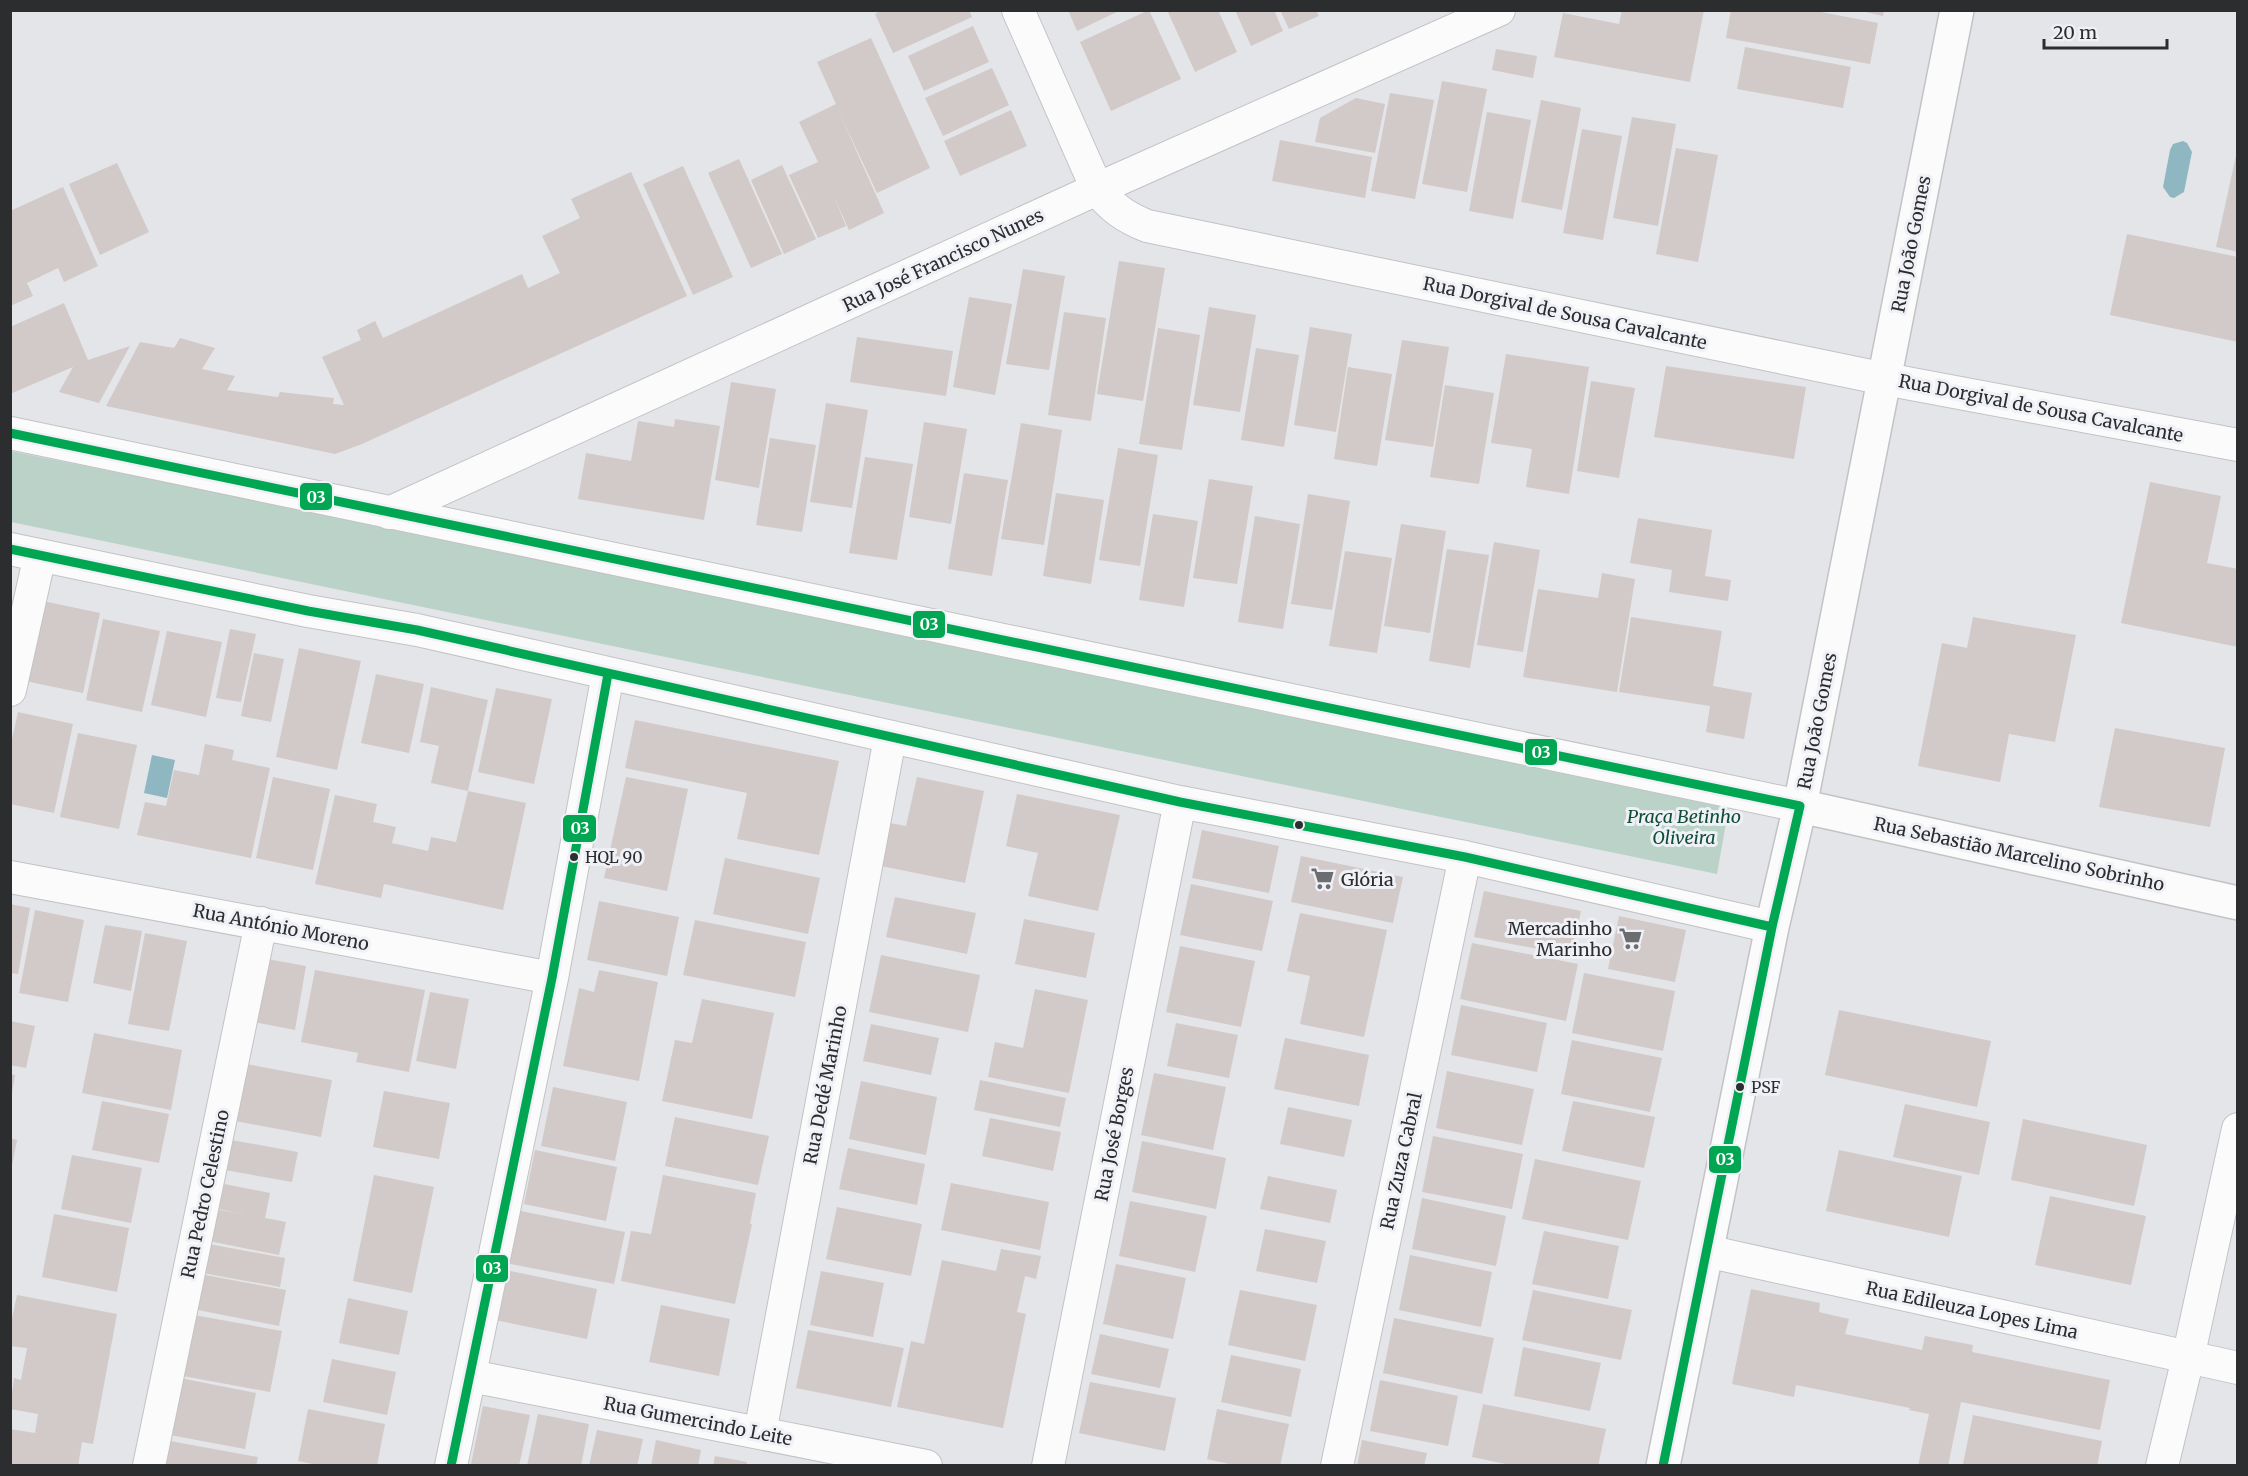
<svg xmlns="http://www.w3.org/2000/svg" width="2248" height="1476" viewBox="0 0 2248 1476" font-family="Merriweather,serif">
<style>
.green{fill:#bad2c7}
.water{fill:#8fb7c1}
.building{fill:#d2c9c9}
.lines{fill:none;stroke-linecap:round;stroke-linejoin:round}
.minor-casing{stroke:#c3c3c6;stroke-width:34}
.tertiary-casing{stroke:#c3c3c6;stroke-width:36}
.minor{stroke:#fbfbfc;stroke-width:32}
.tertiary{stroke:#fbfbfc;stroke-width:33}
.bus-1-casing{stroke:#eff1f7;stroke-width:14}
.bus-1{stroke:#00a651;stroke-width:9}
.bus-dot{fill:#2c2d2f;stroke:#eff1f7;stroke-width:2}
.labels{text-anchor:middle;dominant-baseline:central;stroke-width:6;stroke-linejoin:round;paint-order:stroke}
.bus-label{font-size:16px;fill:#2c2d2f;stroke:#eff1f7;text-anchor:start}
.street-label{font-size:18px;fill:#2c2d2f;stroke:#eff1f7}
.park-label{font-size:18px;font-style:italic;fill:#104d35;stroke:#eff1f7}
.poi-label{font-size:18px;fill:#2c2d2f;stroke:#eff1f7;text-anchor:start}
.line-badge{stroke:#eff1f7;stroke-width:2}
.badge-label{font-size:16px;text-anchor:middle;font-weight:bold;fill:#fff}
</style>
<rect width="100%" height="100%" fill="#e4e5e8"/>
<path class="green" d="M 10,451 L 1731,795 L 1717,874 L 11,522 Z"/>
<path class="water" d="M 2183,141 L 2187,143 L 2192,152 L 2184,192 L 2174,198 L 2170,197 L 2163,187 L 2170,150 L 2173,144 Z
M 152,755 L 175,760 L 167,798 L 144,793 Z"/>
<path class="building" d="M 882,10 L 969,10 L 972,17 L 893,53 L 875,14 Z
M 1068,10 L 1121,10 L 1077,31 Z
M 1149,10 L 1181,79 L 1111,111 L 1080,42 Z
M 1167,10 L 1218,10 L 1237,52 L 1195,72 Z
M 1235,10 L 1274,10 L 1283,31 L 1251,46 Z
M 1280,10 L 1316,10 L 1319,16 L 1289,29 Z
M 1622,10 L 1704,10 L 1690,82 L 1554,57 L 1563,13 L 1619,24 Z
M 1731,10 L 1811,10 L 1878,23 L 1870,64 L 1726,38 Z
M 1857,10 L 1884,10 L 1883,16 Z
M 973,26 L 989,62 L 924,91 L 908,56 Z
M 871,38 L 930,168 L 877,193 L 839,112 L 884,213 L 849,230 L 834,197 L 846,226 L 818,238 L 789,175 L 818,162 L 799,122 L 836,104 L 817,62 Z
M 1745,47 L 1851,67 L 1843,108 L 1737,89 Z
M 1496,49 L 1537,56 L 1533,78 L 1492,70 Z
M 992,68 L 1009,105 L 943,136 L 925,98 Z
M 1442,81 L 1487,89 L 1467,192 L 1422,184 Z
M 1390,93 L 1434,100 L 1415,199 L 1371,191 Z
M 1356,98 L 1385,104 L 1375,153 L 1315,142 L 1320,118 Z
M 1541,100 L 1581,108 L 1562,210 L 1521,202 Z
M 1011,110 L 1027,146 L 960,176 L 944,141 Z
M 1487,112 L 1531,120 L 1513,219 L 1469,211 Z
M 1632,117 L 1676,124 L 1658,226 L 1613,218 Z
M 1582,129 L 1622,136 L 1603,240 L 1563,233 Z
M 1280,140 L 1372,157 L 1365,198 L 1272,181 Z
M 1676,148 L 1718,155 L 1698,262 L 1656,254 Z
M 2237,151 L 2238,151 L 2238,252 L 2216,247 Z
M 739,159 L 782,254 L 751,268 L 708,173 Z
M 117,163 L 149,232 L 100,255 L 69,184 Z
M 782,165 L 816,239 L 784,254 L 751,180 Z
M 683,166 L 733,277 L 693,295 L 643,184 Z
M 631,172 L 687,296 L 362,444 L 335,454 L 106,406 L 140,342 L 174,348 L 180,338 L 215,348 L 202,369 L 235,376 L 227,390 L 278,397 L 280,392 L 334,398 L 333,404 L 344,405 L 322,357 L 361,340 L 357,330 L 375,321 L 383,338 L 522,274 L 528,288 L 560,273 L 542,236 L 580,218 L 571,199 Z
M 63,187 L 98,266 L 64,282 L 58,268 L 27,283 L 33,296 L 10,306 L 10,211 Z
M 2127,234 L 2238,257 L 2238,342 L 2110,315 Z
M 1119,261 L 1165,268 L 1143,401 L 1097,394 Z
M 1023,269 L 1065,276 L 1049,370 L 1006,364 Z
M 969,297 L 1012,304 L 995,395 L 953,387 Z
M 64,303 L 88,360 L 130,346 L 99,403 L 59,392 L 73,367 L 10,394 L 10,327 Z
M 1209,307 L 1256,315 L 1240,412 L 1193,405 Z
M 1064,312 L 1106,318 L 1091,421 L 1048,415 Z
M 1310,327 L 1352,334 L 1336,432 L 1294,425 Z
M 1158,328 L 1200,335 L 1182,450 L 1139,444 Z
M 857,337 L 953,351 L 946,396 L 850,382 Z
M 1402,340 L 1449,347 L 1433,447 L 1385,440 Z
M 1256,348 L 1299,355 L 1284,447 L 1241,440 Z
M 1506,354 L 1589,367 L 1569,494 L 1526,487 L 1532,449 L 1491,443 Z
M 1666,366 L 1806,387 L 1794,459 L 1654,437 Z
M 1348,367 L 1392,374 L 1377,466 L 1334,459 Z
M 1591,381 L 1635,388 L 1619,478 L 1577,471 Z
M 731,382 L 776,389 L 759,488 L 715,480 Z
M 1445,385 L 1494,393 L 1479,484 L 1430,477 Z
M 826,403 L 868,410 L 852,508 L 810,502 Z
M 675,419 L 720,426 L 704,520 L 578,499 L 586,453 L 631,461 L 638,421 L 674,427 Z
M 924,422 L 967,429 L 951,524 L 909,517 Z
M 1021,423 L 1062,430 L 1044,545 L 1001,539 Z
M 770,438 L 816,445 L 802,532 L 756,525 Z
M 1118,448 L 1158,455 L 1140,566 L 1099,560 Z
M 865,457 L 913,464 L 897,560 L 849,553 Z
M 964,473 L 1008,480 L 992,576 L 948,569 Z
M 1209,479 L 1253,486 L 1237,584 L 1193,578 Z
M 2150,482 L 2221,496 L 2207,563 L 2238,569 L 2238,647 L 2121,623 Z
M 1056,493 L 1104,500 L 1091,584 L 1043,576 Z
M 1308,494 L 1350,501 L 1332,610 L 1291,604 Z
M 1153,514 L 1198,521 L 1184,607 L 1139,600 Z
M 1255,516 L 1300,524 L 1283,629 L 1238,622 Z
M 1638,518 L 1712,530 L 1705,576 L 1731,580 L 1728,601 L 1669,592 L 1672,570 L 1630,563 Z
M 1401,524 L 1446,531 L 1430,633 L 1384,626 Z
M 1494,542 L 1540,550 L 1523,652 L 1477,645 Z
M 1447,549 L 1489,555 L 1470,668 L 1429,661 Z
M 1345,551 L 1392,558 L 1377,653 L 1329,646 Z
M 1602,573 L 1635,579 L 1617,692 L 1523,677 L 1538,589 L 1598,598 Z
M 43,601 L 100,613 L 83,693 L 25,681 Z
M 1631,617 L 1722,631 L 1713,686 L 1752,693 L 1744,739 L 1706,732 L 1710,706 L 1619,692 Z
M 1973,617 L 2076,635 L 2055,742 L 2009,734 L 2000,782 L 1918,766 L 1942,643 L 1967,648 Z
M 103,619 L 160,631 L 142,712 L 86,700 Z
M 230,629 L 256,634 L 241,702 L 216,698 Z
M 167,631 L 222,642 L 206,717 L 151,705 Z
M 299,648 L 361,661 L 337,770 L 276,757 Z
M 254,653 L 284,659 L 271,722 L 241,716 Z
M 376,674 L 424,684 L 409,753 L 361,743 Z
M 431,687 L 488,700 L 468,791 L 431,783 L 439,746 L 420,742 Z
M 496,688 L 552,699 L 534,784 L 478,772 Z
M 18,712 L 73,724 L 54,813 L 10,804 L 10,748 Z
M 635,720 L 839,761 L 819,855 L 737,839 L 747,793 L 625,768 Z
M 2115,728 L 2225,748 L 2210,827 L 2099,807 Z
M 78,733 L 137,745 L 119,829 L 60,817 Z
M 205,744 L 234,750 L 232,760 L 270,768 L 251,858 L 137,835 L 145,802 L 166,806 L 174,770 L 199,775 Z
M 273,777 L 330,789 L 313,870 L 256,858 Z
M 626,777 L 688,789 L 667,891 L 604,878 Z
M 917,777 L 984,791 L 965,883 L 881,866 L 890,823 L 906,826 Z
M 468,791 L 526,803 L 503,910 L 384,884 L 381,898 L 315,884 L 335,795 L 377,804 L 373,822 L 396,827 L 392,843 L 428,851 L 431,837 L 456,842 Z
M 1017,794 L 1120,815 L 1098,911 L 1028,896 L 1038,853 L 1006,846 Z
M 1202,830 L 1279,846 L 1269,893 L 1192,878 Z
M 1301,856 L 1403,877 L 1393,923 L 1291,902 Z
M 725,858 L 820,878 L 808,934 L 713,914 Z
M 1191,884 L 1273,901 L 1262,951 L 1180,935 Z
M 1484,891 L 1581,911 L 1571,955 L 1474,937 Z
M 895,897 L 976,913 L 967,954 L 886,937 Z
M 599,901 L 679,917 L 667,976 L 587,960 Z
M 10,904 L 30,908 L 18,974 L 10,973 Z
M 35,910 L 84,920 L 68,1002 L 19,993 Z
M 1300,913 L 1387,930 L 1364,1037 L 1300,1024 L 1310,976 L 1287,971 Z
M 1619,916 L 1686,930 L 1675,982 L 1608,969 Z
M 1024,919 L 1095,933 L 1086,978 L 1015,964 Z
M 695,920 L 806,942 L 795,997 L 683,975 Z
M 105,925 L 142,931 L 131,991 L 93,983 Z
M 145,933 L 187,941 L 169,1031 L 128,1024 Z
M 1472,943 L 1578,964 L 1566,1021 L 1460,999 Z
M 1180,946 L 1255,961 L 1241,1027 L 1166,1012 Z
M 881,955 L 980,975 L 968,1032 L 869,1012 Z
M 267,959 L 306,966 L 295,1030 L 254,1022 Z
M 315,970 L 425,990 L 409,1072 L 356,1062 L 358,1053 L 301,1042 Z
M 599,970 L 658,982 L 639,1081 L 563,1066 L 579,988 L 594,992 Z
M 1584,973 L 1675,991 L 1663,1051 L 1572,1033 Z
M 1035,989 L 1088,1000 L 1069,1093 L 988,1077 L 995,1042 L 1023,1048 Z
M 430,992 L 469,999 L 456,1069 L 416,1061 Z
M 702,999 L 774,1013 L 752,1119 L 662,1101 L 675,1040 L 692,1043 Z
M 1461,1005 L 1547,1023 L 1537,1072 L 1451,1055 Z
M 1839,1010 L 1991,1041 L 1977,1107 L 1825,1075 Z
M 10,1021 L 35,1026 L 26,1068 L 10,1065 Z
M 1176,1023 L 1238,1035 L 1229,1078 L 1167,1066 Z
M 871,1024 L 939,1038 L 931,1075 L 863,1061 Z
M 94,1033 L 182,1050 L 171,1110 L 82,1093 Z
M 1285,1038 L 1369,1055 L 1359,1106 L 1274,1089 Z
M 1572,1040 L 1662,1058 L 1650,1112 L 1561,1094 Z
M 246,1064 L 332,1080 L 321,1137 L 235,1121 Z
M 1447,1071 L 1534,1089 L 1522,1145 L 1436,1128 Z
M 1154,1073 L 1226,1087 L 1213,1150 L 1141,1135 Z
M 10,1074 L 15,1075 L 12,1093 L 10,1093 Z
M 980,1080 L 1066,1098 L 1060,1127 L 974,1110 Z
M 861,1081 L 937,1097 L 926,1155 L 849,1139 Z
M 553,1087 L 627,1102 L 615,1161 L 541,1146 Z
M 384,1091 L 450,1103 L 439,1159 L 373,1147 Z
M 102,1101 L 169,1114 L 159,1163 L 92,1150 Z
M 1573,1101 L 1655,1117 L 1644,1168 L 1562,1151 Z
M 1905,1104 L 1990,1122 L 1979,1175 L 1893,1157 Z
M 1288,1107 L 1352,1120 L 1344,1157 L 1280,1144 Z
M 675,1117 L 769,1136 L 758,1185 L 665,1166 Z
M 990,1118 L 1061,1132 L 1053,1171 L 982,1156 Z
M 2023,1119 L 2147,1145 L 2134,1206 L 2011,1180 Z
M 1433,1136 L 1523,1154 L 1512,1209 L 1422,1192 Z
M 10,1138 L 17,1140 L 12,1165 L 10,1165 Z
M 231,1140 L 298,1152 L 292,1182 L 225,1170 Z
M 1142,1141 L 1226,1158 L 1216,1209 L 1132,1192 Z
M 848,1148 L 925,1164 L 917,1205 L 839,1189 Z
M 535,1150 L 617,1167 L 606,1221 L 524,1204 Z
M 1839,1150 L 1962,1176 L 1949,1237 L 1826,1211 Z
M 72,1155 L 142,1168 L 131,1223 L 61,1209 Z
M 1535,1159 L 1641,1181 L 1628,1240 L 1522,1219 Z
M 374,1175 L 434,1187 L 412,1293 L 353,1281 Z
M 663,1175 L 756,1193 L 750,1224 L 752,1224 L 735,1304 L 621,1281 L 631,1231 L 651,1234 Z
M 1268,1176 L 1337,1190 L 1330,1223 L 1260,1209 Z
M 951,1183 L 1049,1202 L 1040,1250 L 941,1230 Z
M 224,1184 L 270,1193 L 265,1218 L 286,1222 L 279,1255 L 209,1241 L 215,1209 L 243,1214 L 219,1209 Z
M 2050,1196 L 2146,1216 L 2131,1285 L 2035,1265 Z
M 1422,1198 L 1506,1216 L 1496,1266 L 1412,1249 Z
M 1130,1201 L 1207,1216 L 1195,1272 L 1119,1256 Z
M 837,1207 L 922,1224 L 911,1276 L 826,1259 Z
M 516,1210 L 625,1232 L 614,1284 L 505,1263 Z
M 54,1214 L 129,1228 L 117,1292 L 42,1277 Z
M 1265,1229 L 1326,1241 L 1317,1283 L 1256,1271 Z
M 1544,1231 L 1619,1246 L 1608,1299 L 1532,1284 Z
M 203,1243 L 285,1258 L 280,1287 L 197,1272 Z
M 1001,1249 L 1041,1256 L 1036,1279 L 1025,1276 L 1017,1312 L 1026,1314 L 1003,1428 L 897,1407 L 911,1341 L 924,1344 L 942,1260 L 996,1271 Z
M 1410,1255 L 1492,1272 L 1481,1327 L 1399,1310 Z
M 1116,1264 L 1186,1278 L 1173,1339 L 1103,1324 Z
M 505,1270 L 597,1289 L 587,1339 L 495,1320 Z
M 821,1271 L 884,1283 L 873,1337 L 810,1325 Z
M 205,1275 L 286,1290 L 279,1326 L 198,1310 Z
M 1751,1289 L 1820,1303 L 1819,1312 L 1849,1319 L 1845,1334 L 1922,1350 L 1925,1336 L 1973,1345 L 1972,1352 L 2110,1380 L 2100,1430 L 1961,1402 L 1948,1466 L 1918,1466 L 1929,1414 L 1909,1410 L 1910,1408 L 1796,1385 L 1794,1397 L 1732,1384 Z
M 1240,1290 L 1317,1305 L 1305,1361 L 1228,1345 Z
M 1533,1290 L 1632,1310 L 1621,1360 L 1522,1340 Z
M 17,1295 L 117,1314 L 93,1444 L 82,1442 L 78,1466 L 10,1466 L 10,1429 L 35,1433 L 38,1414 L 10,1409 L 14,1378 L 21,1380 L 27,1348 L 10,1346 L 10,1328 Z
M 348,1298 L 408,1311 L 399,1355 L 339,1343 Z
M 661,1305 L 730,1319 L 719,1376 L 649,1362 Z
M 194,1315 L 282,1331 L 270,1392 L 183,1376 Z
M 1394,1318 L 1494,1338 L 1482,1394 L 1383,1373 Z
M 808,1330 L 904,1348 L 891,1407 L 796,1388 Z
M 1100,1334 L 1169,1349 L 1160,1388 L 1091,1374 Z
M 1523,1347 L 1601,1363 L 1590,1411 L 1514,1396 Z
M 1231,1355 L 1301,1369 L 1291,1417 L 1221,1402 Z
M 332,1359 L 396,1372 L 387,1415 L 323,1402 Z
M 180,1378 L 256,1393 L 245,1449 L 170,1435 Z
M 1380,1380 L 1458,1396 L 1448,1446 L 1370,1431 Z
M 1090,1382 L 1176,1398 L 1165,1451 L 1079,1433 Z
M 1483,1404 L 1606,1429 L 1598,1466 L 1515,1466 L 1472,1457 Z
M 483,1406 L 530,1415 L 519,1466 L 471,1464 Z
M 308,1409 L 385,1424 L 377,1466 L 322,1466 L 298,1461 Z
M 1217,1409 L 1289,1424 L 1280,1466 L 1238,1466 L 1207,1459 Z
M 538,1414 L 589,1424 L 581,1466 L 527,1466 Z
M 1973,1415 L 2102,1441 L 2097,1466 L 1963,1464 Z
M 597,1430 L 643,1439 L 637,1466 L 589,1466 Z
M 656,1440 L 701,1450 L 698,1466 L 651,1466 Z
M 1362,1440 L 1427,1453 L 1424,1466 L 1357,1466 Z
M 170,1441 L 258,1457 L 256,1466 L 165,1466 Z
M 715,1456 L 747,1462 L 746,1466 L 713,1466 Z"/>
<g class="lines">
<defs>
<path id="minor" d="M 1018,10 L 1097,189 C 1112,208 1125,217 1147,226 L 1885,379 L 2238,445
M 10,433 L 1800,806
M 389,513 L 1097,189 L 1499,10
M 10,549 L 308,611 L 417,630 L 1180,802 L 1465,857 L 1772,927
M 10,690 L 40,555
M 10,877 L 552,978
M 1706,1251 L 2238,1368
M 471,1376 L 926,1466
M 760,1433 L 890,738
M 149,1466 L 261,923
M 451,1466 L 552,978 L 608,674
M 1048,1466 L 1180,802
M 1337,1466 L 1465,857
M 2162,1466 L 2188,1358 L 2238,1129"/>
<path id="tertiary" d="M 1800,806 L 2238,903
M 1663,1466 L 1772,927 L 1800,806 L 1957,10"/>
</defs>
<use href="#minor" class="minor-casing"/>
<use href="#tertiary" class="tertiary-casing"/>
<use href="#minor" class="minor"/>
<use href="#tertiary" class="tertiary"/>
<defs>
<path id="bus-1" d="M 10,433 L 1800,806 L 1772,927 L 1663,1466
M 10,549 L 308,611 L 417,630 L 1180,802 L 1465,857 L 1772,927
M 451,1466 L 552,978 L 608,674"/>
</defs>
<use href="#bus-1" class="bus-1-casing"/>
<use href="#bus-1" class="bus-1"/>
</g>
<defs>
<symbol id="supermarket-bare" viewBox="-9 -9 18 18"><path d="M-6-5.5h2.5l.6 2H6L4.5 2H-2.5L-4.4-4H-6ZM-1.5 3.2a1.3 1.3 0 1 0 .1 0ZM3 3.2a1.3 1.3 0 1 0 .1 0Z" fill="#6c6d70" stroke="#eff1f7" stroke-width="2.5" paint-order="stroke"/></symbol>
</defs>
<g fill-rule="evenodd">
<use href="#supermarket-bare" x="1306" y="862" width="33" height="33"/>
<use href="#supermarket-bare" x="1614" y="922" width="33" height="33"/>
</g>
<g class="bus-dot">
<circle cx="1299" cy="825" r="5"/>
<circle cx="574" cy="857" r="5"/>
<circle cx="1740" cy="1087" r="5"/>
</g>
<g class="labels">
<g class="bus-label">
<text x="585" y="857">HQL 90</text>
<text x="1751" y="1087">PSF</text>
</g>
<g class="street-label">
<text transform="translate(1911 244) rotate(-79)">Rua João Gomes</text>
<text transform="translate(943 260) rotate(-25)">Rua José Francisco Nunes</text>
<text transform="translate(1565 313) rotate(12)">Rua Dorgival de Sousa Cavalcante</text>
<text transform="translate(2041 408) rotate(11)">Rua Dorgival de Sousa Cavalcante</text>
<text transform="translate(1817 721) rotate(-79)">Rua João Gomes</text>
<text transform="translate(2019 854) rotate(12)">Rua Sebastião Marcelino Sobrinho</text>
<text transform="translate(281 927) rotate(11)">Rua António Moreno</text>
<text transform="translate(825 1085) rotate(-79)">Rua Dedé Marinho</text>
<text transform="translate(1114 1134) rotate(-79)">Rua José Borges</text>
<text transform="translate(1401 1161) rotate(-78)">Rua Zuza Cabral</text>
<text transform="translate(205 1194) rotate(-78)">Rua Pedro Celestino</text>
<text transform="translate(1972 1310) rotate(12)">Rua Edileuza Lopes Lima</text>
<text transform="translate(698 1421) rotate(11)">Rua Gumercindo Leite</text>
</g>
<g class="park-label">
<text x="1684" y="816">Praça Betinho<tspan x="1684" dy="21">Oliveira</tspan></text>
</g>
<g class="poi-label">
<text x="1341" y="879">Glória</text>
<text x="1612" y="928" text-anchor="end">Mercadinho<tspan x="1612" dy="21">Marinho</tspan></text>
</g>
</g>
<g class="line-badge">
<rect x="299" y="482" width="34" height="29" rx="6" fill="#00a651"/>
<rect x="912" y="610" width="34" height="29" rx="6" fill="#00a651"/>
<rect x="1524" y="738" width="34" height="28" rx="6" fill="#00a651"/>
<rect x="562" y="814" width="35" height="29" rx="6" fill="#00a651"/>
<rect x="1708" y="1145" width="34" height="29" rx="6" fill="#00a651"/>
<rect x="475" y="1254" width="34" height="29" rx="6" fill="#00a651"/>
</g>
<g class="badge-label">
<text x="316" y="503">03</text>
<text x="929" y="630">03</text>
<text x="1541" y="758">03</text>
<text x="580" y="834">03</text>
<text x="1725" y="1165">03</text>
<text x="492" y="1274">03</text>
</g>
<rect width="2248" height="1476" fill="none" stroke="#2c2d2f" stroke-width="24"/>
<path d="M2044 39v9h123v-9" fill="none" stroke="#2c2d2f" stroke-width="3"/>
<text x="2053" y="39" font-size="18" fill="#2c2d2f" stroke="#eff1f7" stroke-width="4.5" paint-order="stroke">20 m</text>
</svg>
